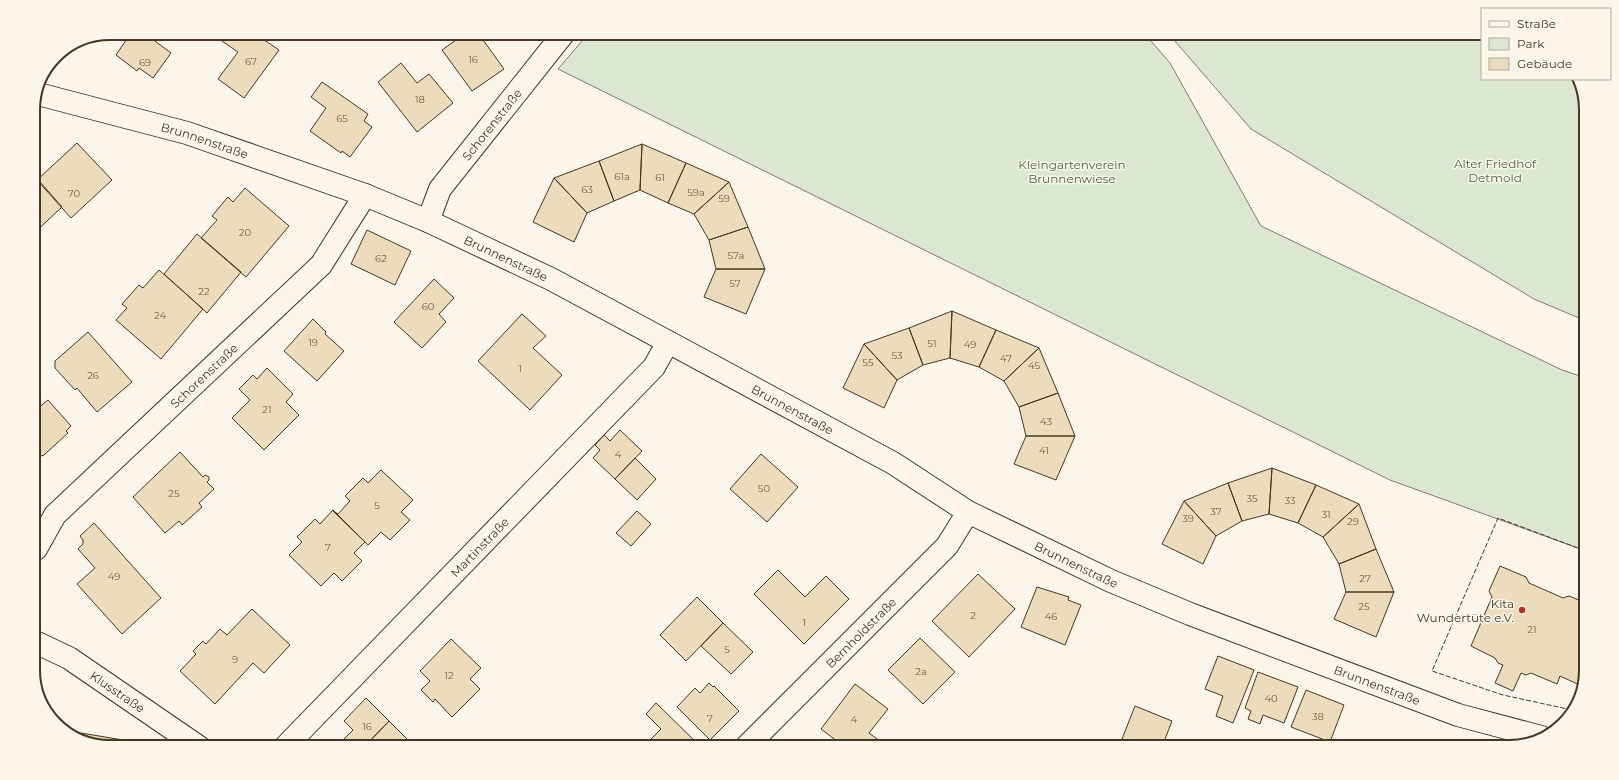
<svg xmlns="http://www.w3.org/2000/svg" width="1619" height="780" viewBox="0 0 1619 780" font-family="Montserrat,sans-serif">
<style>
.green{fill:#dce7d0;stroke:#887966}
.building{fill:#ecdcbc;stroke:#4a3520}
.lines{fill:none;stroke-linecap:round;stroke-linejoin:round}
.street-casing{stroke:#4a3520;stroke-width:24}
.street{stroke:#fbf6e9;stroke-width:22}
.fence{stroke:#4a3520;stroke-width:1;stroke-dasharray:5 2;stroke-linecap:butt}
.poi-dot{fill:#c62828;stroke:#fbf6e9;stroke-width:1.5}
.labels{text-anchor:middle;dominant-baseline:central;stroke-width:3;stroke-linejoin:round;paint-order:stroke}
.number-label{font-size:10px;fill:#725f47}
.street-label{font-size:12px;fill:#4a3520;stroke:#fbf6e9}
.park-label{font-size:12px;fill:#436837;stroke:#fbf6e9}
.poi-label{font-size:12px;fill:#4a3520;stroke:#fbf6e9;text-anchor:end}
.rim{fill:none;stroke:#4a3520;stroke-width:2}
</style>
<rect width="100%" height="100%" fill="#fbf6e9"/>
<path class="green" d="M 589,33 L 1144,33 L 1170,63 L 1261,226 L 1562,370 L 1586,378 L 1586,551 L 1390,480 L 558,69 Z
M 1168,33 L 1482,33 L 1482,79 L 1577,79 L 1586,105 L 1586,321 L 1534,299 L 1251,129 Z"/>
<path class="building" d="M 131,33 L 144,33 L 171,53 L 153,78 L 139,68 L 137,71 L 116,55 Z
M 219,33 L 254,33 L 279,50 L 244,98 L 218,79 L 238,52 L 216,37 Z
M 466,33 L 478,33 L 504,69 L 472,91 L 442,50 Z
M 401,63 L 417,83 L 429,74 L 453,103 L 417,132 L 378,82 Z
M 322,82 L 368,114 L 364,121 L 372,127 L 350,157 L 342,151 L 341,153 L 310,131 L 326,108 L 311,97 Z
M 77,143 L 112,180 L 71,218 L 37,180 Z
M 642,144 L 686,163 L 668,203 L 640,190 Z
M 642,144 L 640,190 L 614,201 L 599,161 Z
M 599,161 L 614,201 L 587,213 L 554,178 Z
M 686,163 L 729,182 L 694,214 L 668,203 Z
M 33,174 L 62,207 L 33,234 Z
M 554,178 L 587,213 L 574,242 L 533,222 Z
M 729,182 L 748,227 L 709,240 L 694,214 Z
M 245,188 L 289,226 L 246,277 L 201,238 L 217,220 L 212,216 L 228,197 L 233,202 Z
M 748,227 L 765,269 L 716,269 L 709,240 Z
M 367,230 L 411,251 L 395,285 L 351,264 Z
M 197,234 L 241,272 L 207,313 L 164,274 Z
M 716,269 L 765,269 L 746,314 L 704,297 Z
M 159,270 L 203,309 L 161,359 L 116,320 L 127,308 L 122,304 L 139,285 L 143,288 Z
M 434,279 L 454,298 L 439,314 L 446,322 L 422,348 L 394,322 Z
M 952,311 L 996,330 L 979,367 L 950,358 Z
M 952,311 L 950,358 L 923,365 L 909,328 Z
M 522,314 L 546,336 L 533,348 L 562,375 L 530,410 L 478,361 Z
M 313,319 L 326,332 L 325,334 L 344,351 L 317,381 L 284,351 Z
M 909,328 L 923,365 L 897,380 L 864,344 Z
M 996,330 L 1039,348 L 1004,381 L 979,367 Z
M 88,332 L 132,382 L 97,412 L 77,388 L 75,390 L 55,368 L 55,361 Z
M 864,344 L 897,380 L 884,408 L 843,388 Z
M 1039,348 L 1058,393 L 1019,407 L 1004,381 Z
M 267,368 L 293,394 L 286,402 L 299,415 L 264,450 L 232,418 L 250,400 L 239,389 L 253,375 L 257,379 Z
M 1058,393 L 1075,436 L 1026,436 L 1019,407 Z
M 48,400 L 71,426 L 66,431 L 68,433 L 44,455 L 41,456 L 33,446 L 33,412 Z
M 620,430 L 642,451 L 615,479 L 593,458 L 600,450 L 595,445 L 604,435 L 610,441 Z
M 1026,436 L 1075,436 L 1056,480 L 1014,464 Z
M 180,452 L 203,477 L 205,475 L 209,477 L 209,480 L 207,482 L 214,489 L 199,503 L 202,507 L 182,525 L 179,521 L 165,533 L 133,497 Z
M 761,454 L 798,487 L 767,522 L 730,489 Z
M 635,458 L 656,479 L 637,500 L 615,479 Z
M 1272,468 L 1316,485 L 1298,523 L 1269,514 Z
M 1272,468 L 1269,514 L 1242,521 L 1228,483 Z
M 381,470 L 413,500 L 401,512 L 410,520 L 390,540 L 381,532 L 368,545 L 332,510 L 338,514 L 350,501 L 345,496 L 363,478 L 368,483 Z
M 1228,483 L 1242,521 L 1216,536 L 1184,501 Z
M 1316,485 L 1359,504 L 1323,537 L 1298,523 Z
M 1184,501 L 1216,536 L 1203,564 L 1162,544 Z
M 1359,504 L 1376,549 L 1339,564 L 1323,537 Z
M 333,510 L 365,542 L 354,553 L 362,561 L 342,581 L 334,573 L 321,586 L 289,555 L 302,542 L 297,537 L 315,519 L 320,524 Z
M 637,511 L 651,524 L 631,546 L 616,533 Z
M 94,523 L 161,598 L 122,634 L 77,584 L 95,568 L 78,549 L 83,544 L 83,540 L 80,536 Z
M 1376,549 L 1394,592 L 1346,592 L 1339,564 Z
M 1500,566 L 1526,577 L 1529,583 L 1563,598 L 1569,596 L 1586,603 L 1586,670 L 1582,686 L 1560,676 L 1557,684 L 1531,673 L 1526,675 L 1521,673 L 1513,691 L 1495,683 L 1503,665 L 1498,663 L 1495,658 L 1471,646 L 1492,597 L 1489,591 Z
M 778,570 L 805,597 L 826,576 L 849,599 L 804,644 L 754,594 Z
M 978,574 L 1015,609 L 969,657 L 932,621 Z
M 1037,587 L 1069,597 L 1068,600 L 1081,605 L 1065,645 L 1021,627 Z
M 1346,592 L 1394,592 L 1376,637 L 1334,619 Z
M 697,597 L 723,623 L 686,661 L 660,635 Z
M 252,609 L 290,645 L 264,673 L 253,663 L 215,704 L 180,671 L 196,654 L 193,651 L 203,641 L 206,644 L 220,629 L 227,635 Z
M 723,623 L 753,652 L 731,674 L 701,646 Z
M 920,638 L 955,672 L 923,704 L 888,670 Z
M 451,639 L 481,668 L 470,679 L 480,689 L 452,717 L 435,699 L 433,702 L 421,690 L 430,681 L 420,671 Z
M 1218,656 L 1254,670 L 1233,723 L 1216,716 L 1223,696 L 1205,689 Z
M 1258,672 L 1298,687 L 1284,723 L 1263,715 L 1260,724 L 1248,719 L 1251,711 L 1245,708 Z
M 709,683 L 713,687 L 714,686 L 739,711 L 710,740 L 677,707 L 695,688 L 700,693 Z
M 855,684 L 888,709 L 869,733 L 888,747 L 845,747 L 821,729 Z
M 1306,690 L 1344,705 L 1330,742 L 1291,727 Z
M 366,698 L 389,721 L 367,744 L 363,740 L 356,747 L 348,747 L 342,741 L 353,730 L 344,721 Z
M 656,703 L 701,747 L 643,747 L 661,729 L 646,714 Z
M 1135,706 L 1172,721 L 1162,747 L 1143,747 L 1122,739 Z
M 389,721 L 413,745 L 416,747 L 371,747 L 367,744 Z
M 81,733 L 129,741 L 128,747 L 110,747 L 80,740 Z"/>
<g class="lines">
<defs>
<g id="street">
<path id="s1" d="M 38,94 L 187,133 L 365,195 L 428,221 L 551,279 L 893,463 L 968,512 L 1111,581 L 1190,614 L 1458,715 L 1541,737"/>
<path id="s2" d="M 428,221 L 440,189 L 564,33"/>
<path id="s3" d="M 36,549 L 55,515 L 321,265 L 365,195"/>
<path id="s4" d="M 33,641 L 69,658 L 199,747"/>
<path id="s5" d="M 285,747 L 654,367 L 668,342"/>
<path id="s6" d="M 746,747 L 947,546 L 968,512"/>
</g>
</defs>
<use href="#street" class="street-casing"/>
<use href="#street" class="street"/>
<path class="fence" d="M 1572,710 L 1503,695 L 1432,671 L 1498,518 L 1586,551"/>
</g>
<circle class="poi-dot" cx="1522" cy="610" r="4"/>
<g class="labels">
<g class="number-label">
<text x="473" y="59">16</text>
<text x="251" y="61">67</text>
<text x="145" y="62">69</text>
<text x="420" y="99">18</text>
<text x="342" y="118">65</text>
<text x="622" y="176">61a</text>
<text x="660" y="177">61</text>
<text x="587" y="189">63</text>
<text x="696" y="192">59a</text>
<text x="74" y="193">70</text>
<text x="724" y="198">59</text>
<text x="245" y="232">20</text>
<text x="736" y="255">57a</text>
<text x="381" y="258">62</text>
<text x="735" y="283">57</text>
<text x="204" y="291">22</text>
<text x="428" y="306">60</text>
<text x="160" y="315">24</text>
<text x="313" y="342">19</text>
<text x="932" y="343">51</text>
<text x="970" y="344">49</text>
<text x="897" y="355">53</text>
<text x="1006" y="358">47</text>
<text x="868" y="362">55</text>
<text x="1034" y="365">45</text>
<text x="520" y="368">1</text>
<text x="93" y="375">26</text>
<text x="267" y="409">21</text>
<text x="1046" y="421">43</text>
<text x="1044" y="450">41</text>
<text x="618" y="454">4</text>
<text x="764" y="488">50</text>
<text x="174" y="493">25</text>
<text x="1252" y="498">35</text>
<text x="1290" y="500">33</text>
<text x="377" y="505">5</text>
<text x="1216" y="511">37</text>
<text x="1326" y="514">31</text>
<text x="1188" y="518">39</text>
<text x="1353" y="521">29</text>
<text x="328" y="547">7</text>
<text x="114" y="576">49</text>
<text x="1365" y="578">27</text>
<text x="1364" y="606">25</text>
<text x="973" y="615">2</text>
<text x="1051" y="616">46</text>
<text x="804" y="622">1</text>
<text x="1532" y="629">21</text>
<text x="727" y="649">5</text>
<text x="235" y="659">9</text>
<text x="921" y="671">2a</text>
<text x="449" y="675">12</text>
<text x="1271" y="698">40</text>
<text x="1318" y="716">38</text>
<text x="710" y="718">7</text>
<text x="854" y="719">4</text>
<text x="367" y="726">16</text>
</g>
<g class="street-label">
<text stroke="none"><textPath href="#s2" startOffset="117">Schorenstraße</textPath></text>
<text stroke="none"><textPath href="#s1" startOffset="173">Brunnenstraße</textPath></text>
<text stroke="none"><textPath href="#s1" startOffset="497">Brunnenstraße</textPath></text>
<text stroke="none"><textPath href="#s3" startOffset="243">Schorenstraße</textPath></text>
<text stroke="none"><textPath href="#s1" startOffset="821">Brunnenstraße</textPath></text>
<text stroke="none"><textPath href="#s5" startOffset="279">Martinstraße</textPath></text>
<text stroke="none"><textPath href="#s1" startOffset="1145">Brunnenstraße</textPath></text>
<text stroke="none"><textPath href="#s6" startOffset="162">Bernholdstraße</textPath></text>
<text stroke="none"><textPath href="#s1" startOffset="1469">Brunnenstraße</textPath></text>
<text stroke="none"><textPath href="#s4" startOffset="99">Klusstraße</textPath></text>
</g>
<g class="park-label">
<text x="1495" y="163">Alter Friedhof<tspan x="1495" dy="14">Detmold</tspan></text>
<text x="1072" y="164">Kleingartenverein<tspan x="1072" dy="14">Brunnenwiese</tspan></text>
</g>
<g class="poi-label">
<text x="1514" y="603">Kita<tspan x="1514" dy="14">Wundertüte e.V.</tspan></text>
</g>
</g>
<path d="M0 0H1619V780H0ZM110 40H1509A70 70 0 0 1 1579 110V670A70 70 0 0 1 1509 740H110A70 70 0 0 1 40 670V110A70 70 0 0 1 110 40Z" fill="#fbf6e9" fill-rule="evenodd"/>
<path class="rim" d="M110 40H1509A70 70 0 0 1 1579 110V670A70 70 0 0 1 1509 740H110A70 70 0 0 1 40 670V110A70 70 0 0 1 110 40Z"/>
<rect x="1481" y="8" width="130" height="72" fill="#fbf6e9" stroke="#b4a999"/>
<rect x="1489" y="21" width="20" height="6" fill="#fbf6e9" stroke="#b4a999"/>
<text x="1517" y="28" font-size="12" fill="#4a3520">Straße</text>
<rect x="1489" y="38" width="20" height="12" fill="#dce7d0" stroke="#b4a999"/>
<text x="1517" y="48" font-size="12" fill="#4a3520">Park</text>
<rect x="1489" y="58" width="20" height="12" fill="#ecdcbc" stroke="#b4a999"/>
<text x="1517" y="68" font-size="12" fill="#4a3520">Gebäude</text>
</svg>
